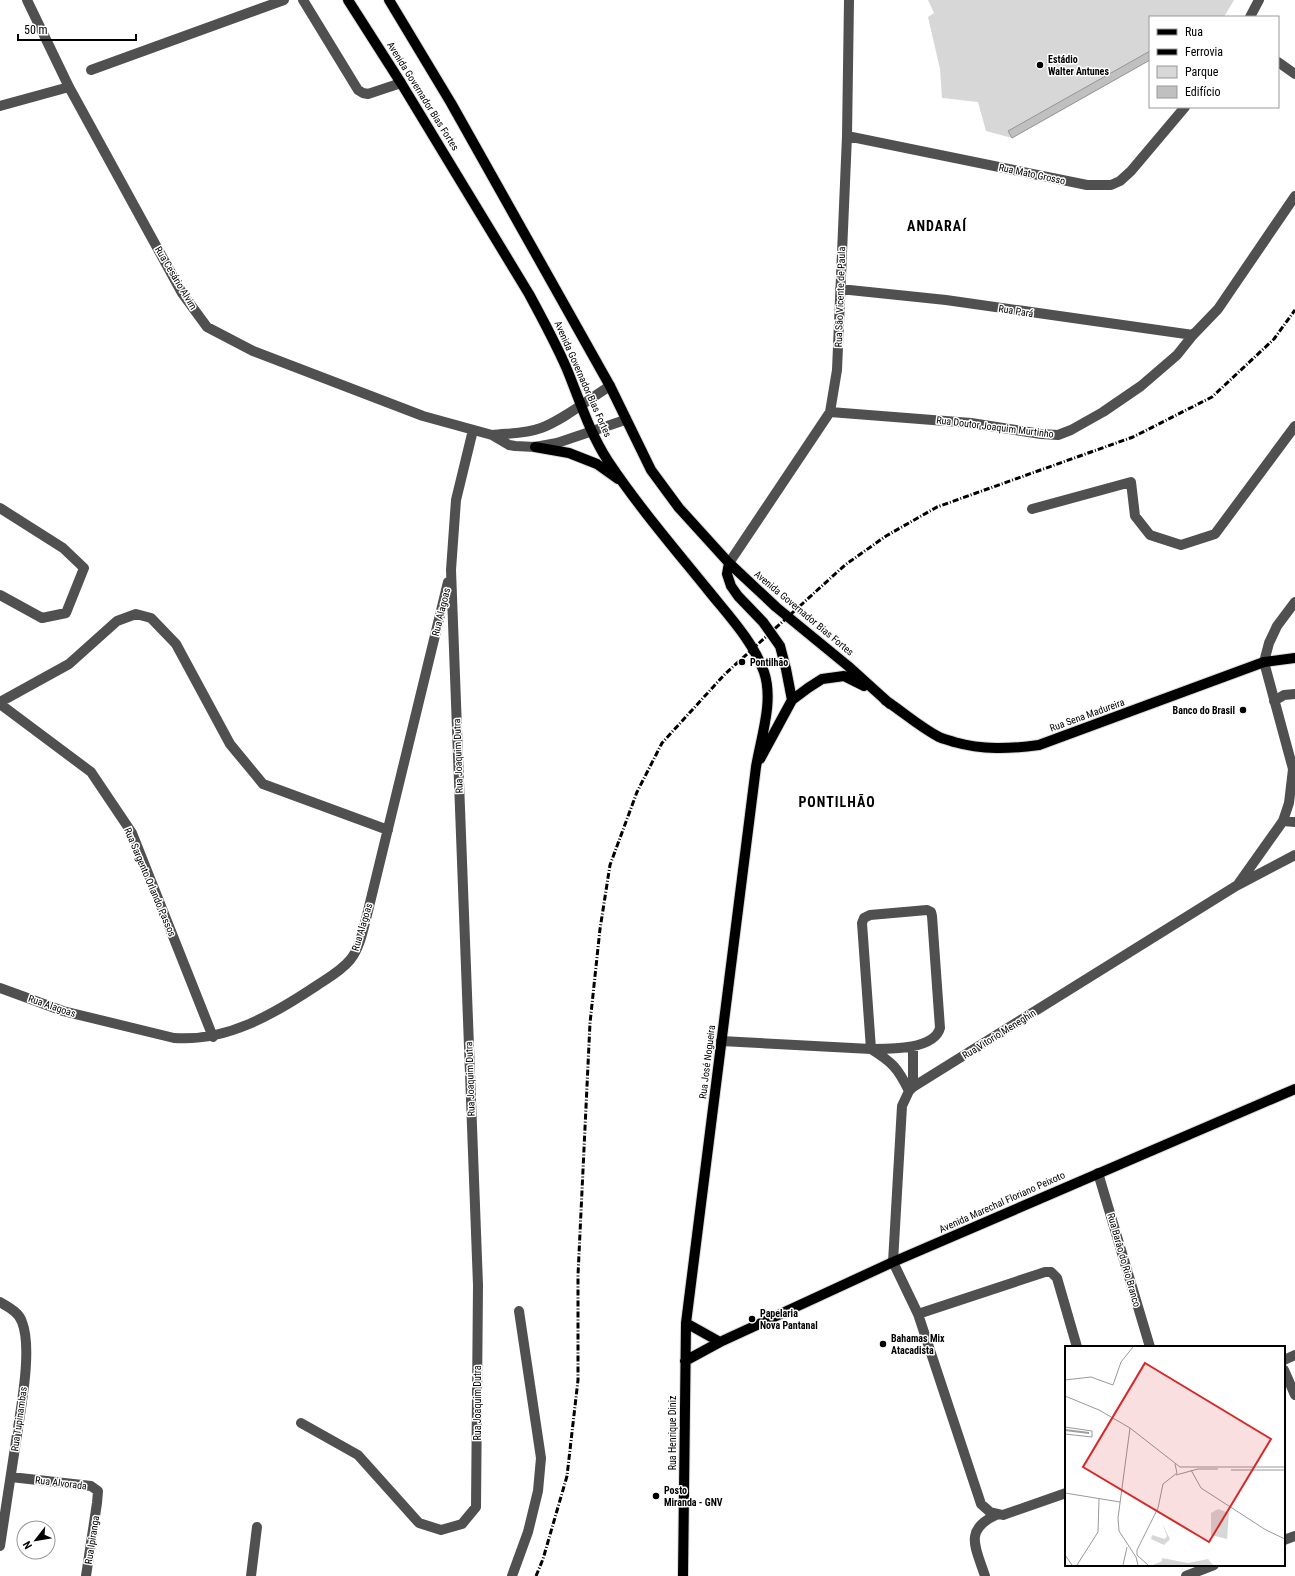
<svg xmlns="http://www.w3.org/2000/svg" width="1295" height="1576" viewBox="0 0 1295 1576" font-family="'Roboto Condensed',sans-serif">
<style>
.green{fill:#d7d7d7}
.building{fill:#c0c0c0;stroke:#949494}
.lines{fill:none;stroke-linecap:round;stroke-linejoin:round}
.major-casing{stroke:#dbdbdb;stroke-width:12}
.minor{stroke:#505050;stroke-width:10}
.major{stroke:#000;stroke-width:10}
.rail{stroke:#000;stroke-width:3;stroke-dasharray:6 2 1 2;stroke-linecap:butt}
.poi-dot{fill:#000;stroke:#fff;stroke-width:1.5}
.labels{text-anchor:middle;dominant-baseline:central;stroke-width:3;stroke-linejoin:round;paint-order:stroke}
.poi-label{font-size:10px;font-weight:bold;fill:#000;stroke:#fff;text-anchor:start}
.street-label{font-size:10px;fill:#000;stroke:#fff}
.district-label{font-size:14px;font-weight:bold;letter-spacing:1px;fill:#000;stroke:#fff}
.inset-river{fill:none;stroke:#9e9e9e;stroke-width:2}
.inset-road{fill:none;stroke:#999;stroke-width:1}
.view{fill:#d62828;fill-opacity:0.15;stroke:#d62828;stroke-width:2}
.inset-edge{fill:none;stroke:#000;stroke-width:2}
</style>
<rect width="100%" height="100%" fill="#fff"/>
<path class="green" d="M 928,0 L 1234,0 L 1224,17 L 1150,17 L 1150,60 L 1012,138 L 986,131 L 978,102 L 942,98 L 940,69 L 928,17 L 934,13 Z"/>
<path class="building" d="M 1150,51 L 1150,60 L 1012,138 L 1008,131 Z"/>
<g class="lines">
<defs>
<path id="major" d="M 348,0 L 401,83 L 529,294 C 542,318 555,342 566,367 C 579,398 589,432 608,461 C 638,506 674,548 708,590 C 728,615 753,641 764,672 C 774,701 761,737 756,767 L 686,1323 L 683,1576
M 389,0 L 451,103 L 610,386 L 651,470 L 679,508 L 729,563 L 776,607 L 848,666 L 890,704
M 535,447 L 569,453 L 597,464 L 618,479
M 729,563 L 727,574 L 731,586 L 738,596 L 763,622 L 780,646 L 786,669 L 792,700
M 885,700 C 903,712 920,727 939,737 C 943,739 949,740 954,742 C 983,750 1009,749 1039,745 L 1264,662 L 1295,658
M 760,759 L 792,700 L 808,688 L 822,679 L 844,676 L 864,686
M 686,1323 L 720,1342
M 685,1361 L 720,1342 L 893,1262 L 1295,1089"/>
</defs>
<use href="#major" class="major-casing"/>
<path class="minor" d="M 27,0 L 69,87 L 182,293 L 207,327 L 253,351 L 423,416 L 492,435 L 509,445 L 515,446 L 535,447 L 557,443 L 625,420
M 303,0 L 358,90 L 363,93 L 368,94 L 401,83
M 1250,17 L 1259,0
M 1278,62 L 1295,74
M 91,70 L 284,0
M 0,106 L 69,87
M 847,136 L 1087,185 L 1111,185 L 1120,181 L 1131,171 L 1185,107
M 840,289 L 946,300 L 1193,335
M 830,412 L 971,423 L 1041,434 L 1058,435 L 1071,430 L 1103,412 L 1141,386 L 1177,355 L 1193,335 L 1218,309 L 1295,196
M 492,435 C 508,433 525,434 541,428 C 563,420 589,399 610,386
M 0,508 L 63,548 L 84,568 L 66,613 L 42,618 L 0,595
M 1032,509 L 1131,482 L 1135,516 L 1150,535 L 1181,545 L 1215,534 L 1295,426
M 729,563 L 830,412 L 837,370 L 847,136 L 849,0
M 1274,701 L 1284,695 L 1295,694
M 0,702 L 69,664 L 117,621 L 136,614 L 151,618 L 176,644 L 230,744 L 263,784 L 388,830
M 0,704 L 91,772 L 132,833 L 213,1037
M 1283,821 L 1295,822
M 1239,883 L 1283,821 L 1289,803 L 1293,769 L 1264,662 L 1269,643 L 1277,626 L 1295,602
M 927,910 L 931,912 L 932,916 L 940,1028 C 934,1050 889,1049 871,1049 L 862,923 L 864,918 L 870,915 Z
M 0,988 L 63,1011 L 174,1038 C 227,1042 274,1014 316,986 C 328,978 341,971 350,960 C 360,948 363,930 367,915 L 448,582
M 721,1041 L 871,1049 C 892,1062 898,1068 909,1091
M 913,1047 L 913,1087
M 1098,1173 L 1150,1347
M 0,1302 C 8,1307 19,1312 22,1322 C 32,1347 22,1401 18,1428 C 12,1467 6,1507 0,1546
M 918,1314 L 893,1262 L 902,1106 L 909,1091 L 913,1087 L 1236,886 L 1295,855
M 1284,1360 L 1295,1355
M 1284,1370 L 1295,1395
M 301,1423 L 358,1455 L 419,1523 L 441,1530 L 462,1524 L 476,1507 L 478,1285 L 451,570 L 456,500 L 473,430
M 11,1477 L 91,1486 L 98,1491 L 97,1503 L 86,1576
M 1066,1493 L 1003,1515 L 990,1512 L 981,1504 L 918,1314 L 1045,1272 L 1051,1272 L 1057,1278 L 1077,1347
M 1284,1540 L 1295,1536
M 251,1576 L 257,1527
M 512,1576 L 528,1532 L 538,1491 L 541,1458 L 519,1311
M 985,1576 C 976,1548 963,1530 996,1515
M 1186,1576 L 1214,1565"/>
<use href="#major" class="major"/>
<path class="rail" d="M 536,1576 L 543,1559 L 567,1476 L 578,1380 L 578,1275 L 590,1023 L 600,929 L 610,865 L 637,792 L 662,743 L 725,674 L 845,565 L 886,536 L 937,507 L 1133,437 L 1212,397 L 1274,339 L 1295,310"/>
</g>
<g class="poi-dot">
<circle cx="1040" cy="65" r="4"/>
<circle cx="742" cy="662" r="4"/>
<circle cx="1243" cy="710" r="4"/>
<circle cx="752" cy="1319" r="4"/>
<circle cx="883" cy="1344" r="4"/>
<circle cx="656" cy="1496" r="4"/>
</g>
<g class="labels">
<g class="poi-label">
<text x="1048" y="59">Estádio<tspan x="1048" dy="12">Walter Antunes</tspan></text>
<text x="750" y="662">Pontilhão</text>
<text x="1235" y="710" text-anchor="end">Banco do Brasil</text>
<text x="760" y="1313">Papelaria<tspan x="760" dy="12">Nova Pantanal</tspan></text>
<text x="891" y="1338">Bahamas Mix<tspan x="891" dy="12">Atacadista</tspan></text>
<text x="664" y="1490">Posto<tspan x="664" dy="12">Miranda - GNV</tspan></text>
</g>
<g class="street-label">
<text transform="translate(423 96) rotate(58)">Avenida Governador Bias Fortes</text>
<text transform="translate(1032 174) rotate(12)">Rua Mato Grosso</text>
<text transform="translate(176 278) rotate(59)">Rua Cesário Alvim</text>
<text transform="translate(840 297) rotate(-88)">Rua São Vicente de Paula</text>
<text transform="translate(1016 311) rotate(9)">Rua Pará</text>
<text transform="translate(583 379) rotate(66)">Avenida Governador Bias Fortes</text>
<text transform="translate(995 427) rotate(7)">Rua Doutor Joaquim Murtinho</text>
<text transform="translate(441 612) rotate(-76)">Rua Alagoas</text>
<text transform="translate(804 613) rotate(40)">Avenida Governador Bias Fortes</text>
<text transform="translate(1087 715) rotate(-20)">Rua Sena Madureira</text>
<text transform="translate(458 756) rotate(-92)">Rua Joaquim Dutra</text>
<text transform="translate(150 882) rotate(67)">Rua Sargento Orlando Passos</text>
<text transform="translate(362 927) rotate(-73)">Rua Alagoas</text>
<text transform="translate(52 1006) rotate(19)">Rua Alagoas</text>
<text transform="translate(999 1034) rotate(-32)">Rua Vitorio Meneghin</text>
<text transform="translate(707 1062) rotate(-83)">Rua José Nogueira</text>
<text transform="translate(470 1079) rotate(-92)">Rua Joaquim Dutra</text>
<text transform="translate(1002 1202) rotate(-24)">Avenida Marechal Floriano Peixoto</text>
<text transform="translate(1124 1260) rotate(74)">Rua Barão do Rio Branco</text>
<text transform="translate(477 1403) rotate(-90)">Rua Joaquim Dutra</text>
<text transform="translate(19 1419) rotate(-82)">Rua Tupinambas</text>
<text transform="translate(672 1433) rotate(-90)">Rua Henrique Diniz</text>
<text transform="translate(61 1483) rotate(7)">Rua Alvorada</text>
<text transform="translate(92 1540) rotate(-81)">Rua Ipiranga</text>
</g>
<g class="district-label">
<text x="937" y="226">ANDARAÍ</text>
<text x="837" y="802">PONTILHÃO</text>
</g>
</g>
<g transform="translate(1065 1346)">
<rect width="220" height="220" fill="#fff"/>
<path d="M 153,163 L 164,167 L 162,193 L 146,189 L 146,167 ZM 97,177 L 105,193 L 99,199 L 86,193 L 87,189 L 100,193 L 102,190 ZM 97,212 L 123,217 L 143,213 L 148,219 L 88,219 L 97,215 Z" fill="#d7d7d7"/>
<path class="inset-river" d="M 0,84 L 24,87"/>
<path class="inset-road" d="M 0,34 L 26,31 L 48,39 L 56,16 L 68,1M 0,50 L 34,64 L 65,82 L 115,121 L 220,121M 0,81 L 27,85 L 27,91 L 0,88M 65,82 L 53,172 L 54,185 L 71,211 L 73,219M 126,124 L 136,142 L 201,184 L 220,193M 166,124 L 220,124M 111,129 L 133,123 L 153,123M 0,147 L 55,156M 0,209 L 7,219M 12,219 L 33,186 L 34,153M 58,219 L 62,201M 83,219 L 72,209 L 72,204 L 93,162 L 98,138 L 112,127 L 110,118"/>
<path class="view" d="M 80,17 L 206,93 L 144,196 L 18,121 Z"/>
<rect width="220" height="220" class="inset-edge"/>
</g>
<rect x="1149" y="16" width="130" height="92" fill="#ffffff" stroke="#999999"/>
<rect x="1157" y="29" width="20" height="6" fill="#000000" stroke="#999999"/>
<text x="1185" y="36" font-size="12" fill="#000000">Rua</text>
<rect x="1157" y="49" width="20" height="6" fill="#000000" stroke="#999999"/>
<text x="1185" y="56" font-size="12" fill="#000000">Ferrovia</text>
<rect x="1157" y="66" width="20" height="12" fill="#d7d7d7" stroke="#999999"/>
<text x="1185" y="76" font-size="12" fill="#000000">Parque</text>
<rect x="1157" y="86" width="20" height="12" fill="#c0c0c0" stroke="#999999"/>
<text x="1185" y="96" font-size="12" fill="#000000">Edifício</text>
<g transform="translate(36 1540) rotate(239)"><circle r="19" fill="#ffffff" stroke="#999999"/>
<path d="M0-3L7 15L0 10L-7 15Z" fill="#000000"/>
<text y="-6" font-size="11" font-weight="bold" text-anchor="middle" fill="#000000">N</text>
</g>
<path d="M18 34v6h118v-6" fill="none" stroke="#000000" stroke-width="2"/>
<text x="24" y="34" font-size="12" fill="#000000" stroke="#ffffff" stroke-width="3" paint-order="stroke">50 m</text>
</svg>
